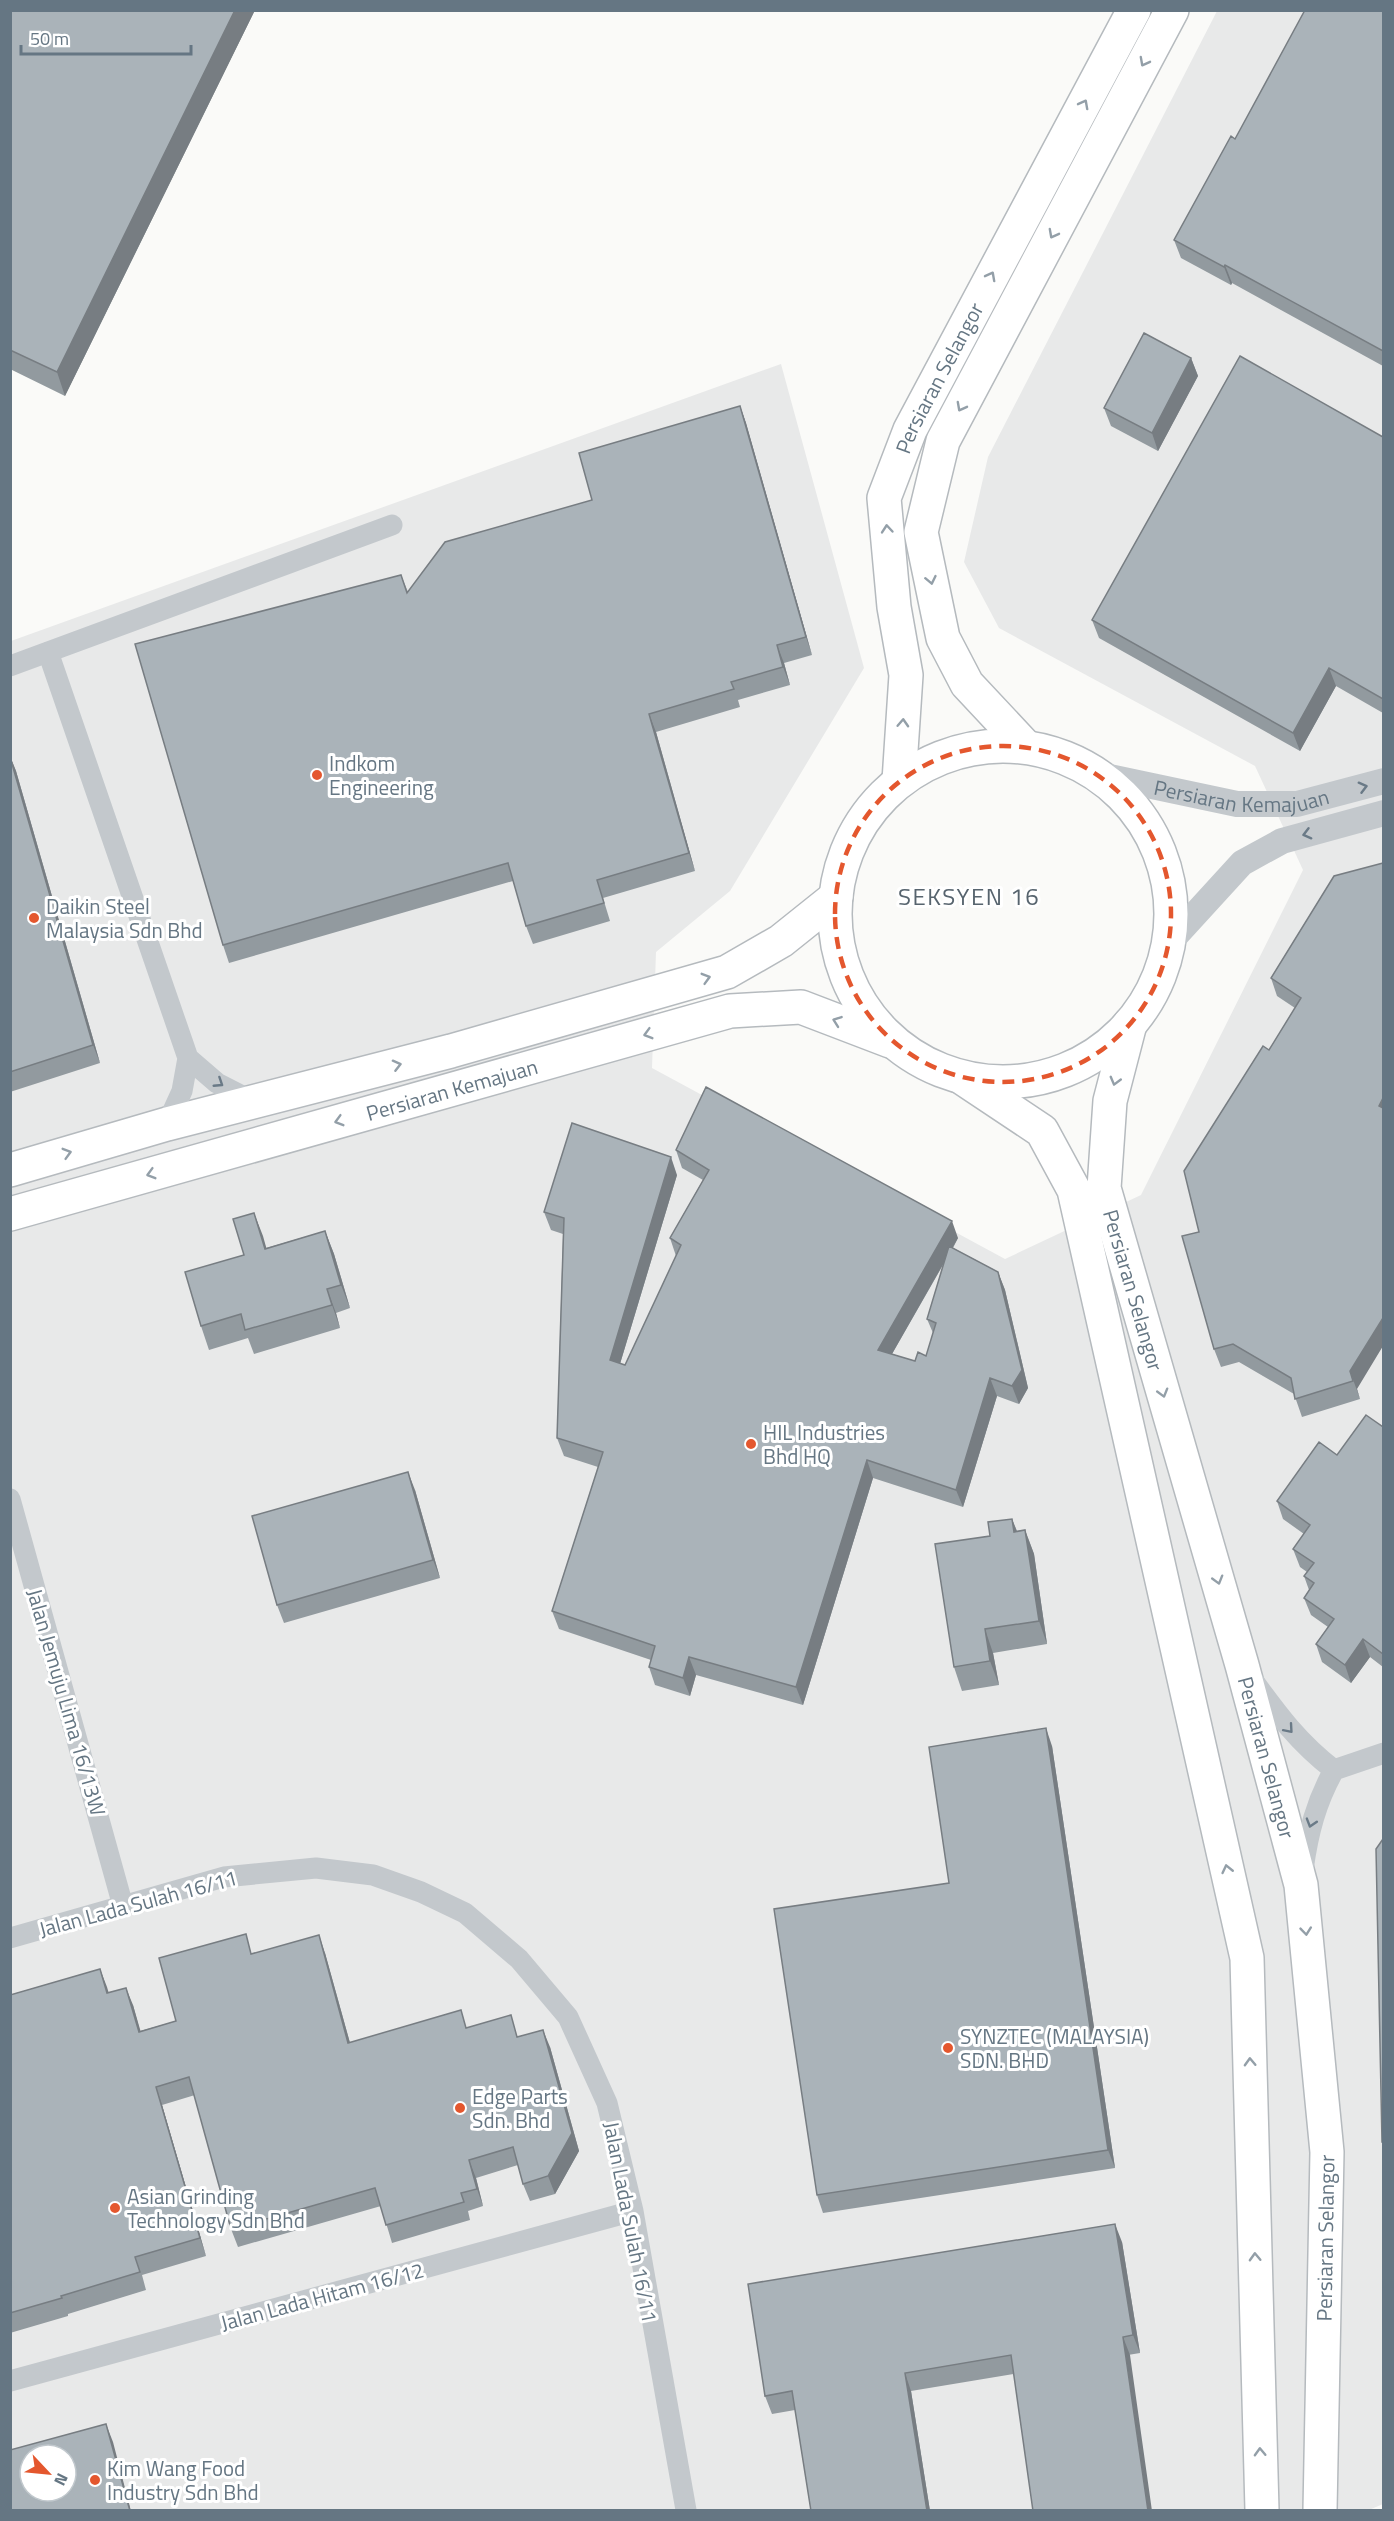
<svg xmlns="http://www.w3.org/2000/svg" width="1394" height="2521" viewBox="0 0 1394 2521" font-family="'Titillium Web',sans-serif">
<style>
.built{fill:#e8e9e9;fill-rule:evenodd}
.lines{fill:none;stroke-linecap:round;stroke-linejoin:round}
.primary-casing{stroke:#b5babe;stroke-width:36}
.minor{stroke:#c3c8cc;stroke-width:21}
.tertiary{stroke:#c3c8cc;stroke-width:26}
.primary{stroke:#fff;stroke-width:33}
.wall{fill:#929a9f;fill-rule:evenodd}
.shaded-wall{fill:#777d82}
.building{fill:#aab3b9;stroke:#777d82;stroke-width:1.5;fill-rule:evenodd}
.oneway{stroke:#939fa8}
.oneway2{stroke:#6a7a87}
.marked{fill:none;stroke:#e4572e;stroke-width:4.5;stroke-dasharray:12 8;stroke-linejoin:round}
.poi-dot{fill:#e4572e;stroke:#fff;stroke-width:2}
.labels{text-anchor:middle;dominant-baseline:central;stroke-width:6;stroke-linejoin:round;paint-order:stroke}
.street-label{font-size:21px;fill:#657683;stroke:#fff}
.poi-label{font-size:21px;fill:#657683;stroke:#fff;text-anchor:start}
.quarter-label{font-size:24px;letter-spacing:1.5px;fill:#57646e;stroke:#fff}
</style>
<rect width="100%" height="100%" fill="#fafaf8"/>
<path class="built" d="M 1217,11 L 1383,11 L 1383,2504 L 1369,2510 L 11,2510 L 11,641 L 781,364 L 864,668 L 730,891 L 656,952 L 652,1068 L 1005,1259 L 1141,1195 L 1303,870 L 1255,766 L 999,628 L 964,562 L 988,457 ZM 30,2455 L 66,2455 L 66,2491 L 30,2491 Z"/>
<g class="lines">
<defs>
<g id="primary">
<path d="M 1025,746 L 967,684 L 943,638 L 921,532 L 943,441 L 1172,10"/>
<circle cx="1003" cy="914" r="168"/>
<path id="s2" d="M 899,781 L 906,675 L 894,607 L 884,498 L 910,430 L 1134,10"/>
<path id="s3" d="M 1130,1024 L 1110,1101 L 1104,1188 L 1242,1665 L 1301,1885 L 1327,2152 L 1320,2510"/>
<path d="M 964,1079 L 1042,1131 L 1074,1190 L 1247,1958 L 1262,2510"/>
<path d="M 10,1170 L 167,1124 L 451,1051 L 727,972 L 781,941 L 836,897"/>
<path id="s4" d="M 10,1214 L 730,1011 L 801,1007 L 890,1041"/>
</g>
</defs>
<use href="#primary" class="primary-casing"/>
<path class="minor" d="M 48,652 L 188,1058 L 217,1083 L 254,1102
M 10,666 L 392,525
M 167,1124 L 182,1091 L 188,1058
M 10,1499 L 123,1906
M 1252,1679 C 1278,1715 1299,1743 1334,1770
M 1303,1870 C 1308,1833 1316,1802 1334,1770 L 1384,1753
M 10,1938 L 224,1877 L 316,1868 L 373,1875 L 421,1892 L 465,1913 L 519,1959 L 568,2017 L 607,2103 L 633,2211 L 686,2510
M 10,2381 L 633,2211"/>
<g class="tertiary">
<path id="s1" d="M 1100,775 L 1237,804 L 1297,804 L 1384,781"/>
<path d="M 1168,944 L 1242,863 L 1282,841 L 1384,813"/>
</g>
<use href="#primary" class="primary"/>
</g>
<path class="wall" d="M 10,10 L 255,10 L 65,396 L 10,369 Z
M 1383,10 L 1383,366 L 1232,283 L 1231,285 L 1181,258 L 1174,240 L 1235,139 Z
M 1191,358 L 1198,376 L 1158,451 L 1111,426 L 1104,408 Z
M 740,406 L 746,423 L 812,655 L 784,663 L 790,685 L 738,700 L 740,707 L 656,732 L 695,871 L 603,898 L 610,921 L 533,944 L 526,926 L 513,881 L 229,963 L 223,945 L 401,575 L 408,592 L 592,500 Z
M 1383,437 L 1383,713 L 1336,686 L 1300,751 L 1099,638 L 1092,620 Z
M 10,756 L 16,771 L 100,1063 L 10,1092 Z
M 1334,876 L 1357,1389 L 1360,1399 L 1302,1417 L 1294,1394 L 1239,1362 L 1221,1367 L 1214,1349 L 1199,1232 L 1269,1050 L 1295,1008 L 1277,996 L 1271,978 Z
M 676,1150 L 958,1238 L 953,1248 L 998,1272 L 1005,1290 L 1028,1388 L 1019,1404 L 997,1396 L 963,1507 L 873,1478 L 803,1705 L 696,1675 L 690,1696 L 655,1685 L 649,1667 L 651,1660 L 559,1629 L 552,1611 L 598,1467 L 564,1456 L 557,1438 L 563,1234 L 551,1230 L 544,1212 L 677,1175 L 620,1364 L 625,1365 L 676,1256 L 670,1238 L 703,1180 L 682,1168 ZM 943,1265 L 927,1319 L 933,1333 L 926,1356 L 915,1361 L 892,1354 Z
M 254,1213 L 266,1248 L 325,1231 L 334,1254 L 350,1308 L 336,1313 L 340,1328 L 254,1354 L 248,1338 L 209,1350 L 201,1326 L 244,1255 Z
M 1383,1427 L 1383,1667 L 1370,1657 L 1351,1683 L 1322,1662 L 1316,1644 L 1328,1627 L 1311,1615 L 1304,1598 L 1309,1590 L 1304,1576 L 1307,1572 L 1300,1567 L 1293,1549 L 1304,1534 L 1283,1519 L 1277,1501 L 1337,1455 Z
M 415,1490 L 440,1578 L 284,1623 L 277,1605 Z
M 1012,1519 L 1017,1531 L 1025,1530 L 1034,1554 L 1047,1644 L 993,1653 L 999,1685 L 962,1691 L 954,1667 L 990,1536 Z
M 1052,1746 L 1115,2168 L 823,2213 L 817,2195 L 949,1883 Z
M 253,1953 L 325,1953 L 350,2043 L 468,2028 L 518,2037 L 550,2047 L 579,2151 L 555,2194 L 530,2201 L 523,2184 L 518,2165 L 476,2178 L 483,2206 L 468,2211 L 470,2220 L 392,2243 L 381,2206 L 238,2247 L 231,2229 L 195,2095 L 162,2105 L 206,2256 L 142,2275 L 146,2290 L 68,2314 L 68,2316 L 10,2333 L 10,1995 L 100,1969 L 108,1993 L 133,2005 L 140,2031 L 176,2021 Z
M 1122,2242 L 1140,2353 L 911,2391 L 930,2511 L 811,2511 L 795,2410 L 772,2414 L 765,2396 Z"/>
<path class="shaded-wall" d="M 235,10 L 255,10 L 65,396 L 57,372 Z
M 1225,265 L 1232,283 L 1231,285 L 1224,267 Z
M 1191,358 L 1198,376 L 1158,451 L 1152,433 Z
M 740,406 L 746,423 L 812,655 L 806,637 Z
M 777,645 L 784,663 L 790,685 L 783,667 Z
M 1329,668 L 1336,686 L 1300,751 L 1293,733 Z
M 649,714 L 656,732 L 695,871 L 689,853 Z
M 10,756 L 16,771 L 100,1063 L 93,1045 Z
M 1383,1098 L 1383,1118 L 1379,1106 Z
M 671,1157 L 677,1175 L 616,1377 L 610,1360 Z
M 254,1213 L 263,1236 L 273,1272 L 265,1249 Z
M 952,1221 L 958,1238 L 884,1368 L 878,1350 Z
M 325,1231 L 334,1254 L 350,1308 L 341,1285 Z
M 998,1272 L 1005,1290 L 1028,1388 L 1019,1404 L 1012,1386 Z
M 327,1289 L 336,1313 L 340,1328 L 332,1305 Z
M 1383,1318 L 1383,1346 L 1357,1389 L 1360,1399 L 1350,1371 Z
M 990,1378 L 997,1396 L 963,1507 L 956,1490 Z
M 867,1460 L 873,1478 L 803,1705 L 796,1687 Z
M 408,1472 L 415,1490 L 440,1578 L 433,1560 Z
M 1012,1519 L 1021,1542 L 1014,1532 Z
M 1025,1530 L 1034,1554 L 1047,1644 L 1039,1621 Z
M 985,1629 L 993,1653 L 999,1685 L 990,1661 Z
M 1363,1639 L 1370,1657 L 1351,1683 L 1345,1665 Z
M 689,1657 L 696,1675 L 690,1696 L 683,1678 Z
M 1046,1728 L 1052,1746 L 1115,2168 L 1108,2150 Z
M 319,1935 L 325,1953 L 355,2061 L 348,2043 Z
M 100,1969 L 107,1987 L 114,2011 L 107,1993 Z
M 126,1988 L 133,2005 L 146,2050 L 139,2032 Z
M 543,2030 L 550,2047 L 579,2151 L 555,2194 L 548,2176 Z
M 156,2087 L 162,2105 L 206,2256 L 200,2238 Z
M 469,2160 L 476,2178 L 483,2206 L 477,2189 Z
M 1115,2224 L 1122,2242 L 1140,2353 L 1133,2335 Z
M 1123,2337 L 1130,2355 L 1152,2511 L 1148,2511 Z
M 905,2373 L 911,2391 L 930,2511 L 927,2511 Z
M 106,2424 L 113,2442 L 131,2511 L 130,2511 Z"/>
<path class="building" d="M 10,10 L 235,10 L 57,372 L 10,350 Z
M 1305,10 L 1383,10 L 1383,351 L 1225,265 L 1224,267 L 1174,240 L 1231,136 L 1235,139 Z
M 1144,333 L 1191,358 L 1152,433 L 1104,408 Z
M 1240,356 L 1383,437 L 1383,699 L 1329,668 L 1293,733 L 1092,620 Z
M 740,406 L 806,637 L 777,645 L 783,667 L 731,682 L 734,689 L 649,714 L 689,853 L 597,880 L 604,903 L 526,926 L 508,863 L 223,945 L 135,644 L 401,575 L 407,593 L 445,542 L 592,500 L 579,453 Z
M 10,757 L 93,1045 L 10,1072 Z
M 1383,863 L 1383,1098 L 1379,1106 L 1383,1108 L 1383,1318 L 1350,1371 L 1353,1381 L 1295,1399 L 1291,1378 L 1233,1344 L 1214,1349 L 1182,1236 L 1199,1232 L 1184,1171 L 1263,1046 L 1269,1050 L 1301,998 L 1271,978 L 1334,876 Z
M 706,1087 L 952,1221 L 878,1350 L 915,1361 L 918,1352 L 926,1356 L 936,1323 L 927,1319 L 949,1246 L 998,1272 L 1022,1370 L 1012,1386 L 990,1378 L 956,1490 L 867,1460 L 796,1687 L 689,1657 L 683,1678 L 649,1667 L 655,1646 L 552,1611 L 603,1452 L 557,1438 L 564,1218 L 544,1212 L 572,1123 L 671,1157 L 610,1360 L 625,1365 L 681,1245 L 670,1238 L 709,1170 L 676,1150 Z
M 254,1213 L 265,1249 L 325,1231 L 341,1285 L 327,1289 L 332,1305 L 245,1330 L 241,1314 L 201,1326 L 185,1272 L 244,1255 L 233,1219 Z
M 1366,1415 L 1383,1427 L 1383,1654 L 1363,1639 L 1345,1665 L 1316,1644 L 1334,1619 L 1304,1598 L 1314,1583 L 1304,1576 L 1314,1563 L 1293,1549 L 1310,1525 L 1277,1501 L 1319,1442 L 1337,1455 Z
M 408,1472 L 433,1560 L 277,1605 L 252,1516 Z
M 1012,1519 L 1014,1532 L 1025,1530 L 1039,1621 L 985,1629 L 990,1661 L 954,1667 L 935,1544 L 990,1536 L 988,1522 Z
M 1046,1728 L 1108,2150 L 817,2195 L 774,1909 L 949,1883 L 929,1747 Z
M 1383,1839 L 1383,2142 L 1382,2142 L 1376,1849 Z
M 246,1934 L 251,1954 L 319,1935 L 348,2043 L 461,2010 L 466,2028 L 511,2015 L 517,2037 L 543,2030 L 572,2133 L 548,2176 L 523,2184 L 513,2147 L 469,2160 L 477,2189 L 461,2193 L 464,2202 L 386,2225 L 375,2188 L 231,2229 L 189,2077 L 156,2087 L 200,2238 L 135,2257 L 140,2272 L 61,2296 L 62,2298 L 10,2313 L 10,1995 L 100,1969 L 107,1993 L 126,1988 L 139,2032 L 176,2021 L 159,1958 Z
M 1115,2224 L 1133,2335 L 1123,2337 L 1148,2511 L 1033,2511 L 1011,2355 L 905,2373 L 927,2511 L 811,2511 L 792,2391 L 765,2396 L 748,2284 Z
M 106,2424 L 130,2511 L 10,2511 L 10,2450 ZM 30,2455 L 66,2455 L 66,2491 L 30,2491 Z"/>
<defs><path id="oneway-chevron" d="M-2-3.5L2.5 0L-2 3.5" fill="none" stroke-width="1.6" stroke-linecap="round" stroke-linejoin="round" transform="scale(1.5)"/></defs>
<g class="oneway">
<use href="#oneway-chevron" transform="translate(1144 62) rotate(118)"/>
<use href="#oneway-chevron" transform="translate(1084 104) rotate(-62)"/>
<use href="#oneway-chevron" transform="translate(1053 234) rotate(118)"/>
<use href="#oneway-chevron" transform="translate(991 276) rotate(-62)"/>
<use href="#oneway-chevron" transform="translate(961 407) rotate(118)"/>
<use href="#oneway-chevron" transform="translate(887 529) rotate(-95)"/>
<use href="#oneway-chevron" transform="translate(931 580) rotate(78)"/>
<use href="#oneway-chevron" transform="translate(903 723) rotate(-87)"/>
<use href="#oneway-chevron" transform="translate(706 978) rotate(-16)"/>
<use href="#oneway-chevron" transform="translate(837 1021) rotate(-160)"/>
<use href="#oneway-chevron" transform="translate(648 1034) rotate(164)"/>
<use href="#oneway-chevron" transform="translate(397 1065) rotate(-14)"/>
<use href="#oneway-chevron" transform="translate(1115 1081) rotate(105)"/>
<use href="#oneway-chevron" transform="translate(339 1121) rotate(164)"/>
<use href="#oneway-chevron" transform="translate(67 1153) rotate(-16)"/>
<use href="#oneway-chevron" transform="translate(151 1174) rotate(164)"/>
<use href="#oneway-chevron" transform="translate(1163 1393) rotate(74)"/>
<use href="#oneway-chevron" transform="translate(1218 1580) rotate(74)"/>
<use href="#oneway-chevron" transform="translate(1227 1869) rotate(-103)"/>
<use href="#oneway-chevron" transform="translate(1306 1931) rotate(84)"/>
<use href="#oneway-chevron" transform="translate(1250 2062) rotate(-92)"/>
<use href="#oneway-chevron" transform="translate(1255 2257) rotate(-92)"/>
<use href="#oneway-chevron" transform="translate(1260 2452) rotate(-92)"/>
</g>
<g class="oneway2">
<use href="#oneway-chevron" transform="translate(1363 787) rotate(-15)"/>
<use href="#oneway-chevron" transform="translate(1307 834) rotate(165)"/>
<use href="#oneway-chevron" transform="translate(219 1083) rotate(33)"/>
<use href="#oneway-chevron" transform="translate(1289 1729) rotate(49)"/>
<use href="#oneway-chevron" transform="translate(1311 1823) rotate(107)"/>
</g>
<path class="marked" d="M835 914a168 168 0 1 1 336 0a168 168 0 1 1-336 0Z"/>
<g class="poi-dot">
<circle cx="317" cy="775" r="6"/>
<circle cx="34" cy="918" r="6"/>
<circle cx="751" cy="1444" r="6"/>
<circle cx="948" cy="2048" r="6"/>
<circle cx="460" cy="2108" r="6"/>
<circle cx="115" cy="2208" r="6"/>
<circle cx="95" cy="2480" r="6"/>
</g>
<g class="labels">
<g class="street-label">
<text stroke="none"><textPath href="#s2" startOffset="417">Persiaran Selangor</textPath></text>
<text stroke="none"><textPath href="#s1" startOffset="144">Persiaran Kemajuan</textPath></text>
<text stroke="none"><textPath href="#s4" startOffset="459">Persiaran Kemajuan</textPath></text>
<text stroke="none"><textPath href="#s3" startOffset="273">Persiaran Selangor</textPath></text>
<text transform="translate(67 1702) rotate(74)">Jalan Jemuju Lima 16/13W</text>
<text stroke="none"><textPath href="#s3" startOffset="759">Persiaran Selangor</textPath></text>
<text transform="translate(138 1903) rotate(-15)">Jalan Lada Sulah 16/11</text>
<text transform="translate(631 2222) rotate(79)">Jalan Lada Sulah 16/11</text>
<text transform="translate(1325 2238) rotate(-89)">Persiaran Selangor</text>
<text transform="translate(322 2296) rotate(-15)">Jalan Lada Hitam 16/12</text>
</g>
<g class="poi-label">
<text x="329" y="763">Indkom<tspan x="329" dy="24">Engineering</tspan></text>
<text x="46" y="906">Daikin Steel<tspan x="46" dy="24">Malaysia Sdn Bhd</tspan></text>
<text x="763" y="1432">HIL Industries<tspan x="763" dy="24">Bhd HQ</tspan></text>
<text x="960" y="2036">SYNZTEC (MALAYSIA)<tspan x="960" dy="24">SDN. BHD</tspan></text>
<text x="472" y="2096">Edge Parts<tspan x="472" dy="24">Sdn. Bhd</tspan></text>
<text x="127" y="2196">Asian Grinding<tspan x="127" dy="24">Technology Sdn Bhd</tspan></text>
<text x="107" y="2468">Kim Wang Food<tspan x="107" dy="24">Industry Sdn Bhd</tspan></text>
</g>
<g class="quarter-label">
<text x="969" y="896">SEKSYEN 16</text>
</g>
</g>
<rect width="1394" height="2521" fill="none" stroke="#657683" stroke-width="24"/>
<g transform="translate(48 2473) rotate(116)"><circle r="28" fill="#ffffff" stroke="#c1c8cd" stroke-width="1.5"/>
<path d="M0-4.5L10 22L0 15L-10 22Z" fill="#e4572e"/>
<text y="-9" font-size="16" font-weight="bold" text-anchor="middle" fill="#657683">N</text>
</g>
<path d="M21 45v9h170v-9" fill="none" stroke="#657683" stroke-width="3"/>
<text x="30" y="45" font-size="18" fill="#657683" stroke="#ffffff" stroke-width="4.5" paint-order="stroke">50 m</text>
</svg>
